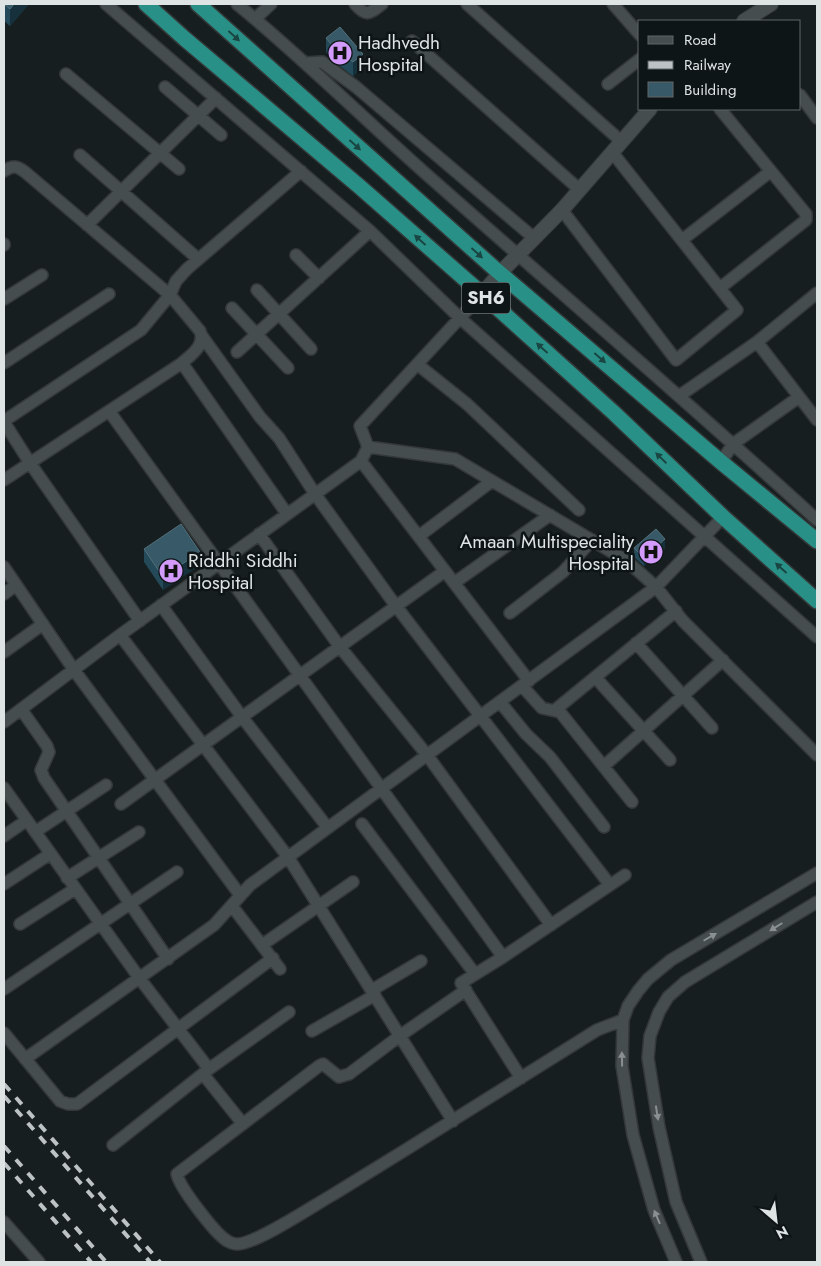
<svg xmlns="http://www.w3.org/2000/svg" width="821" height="1266" viewBox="0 0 821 1266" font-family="Jost,sans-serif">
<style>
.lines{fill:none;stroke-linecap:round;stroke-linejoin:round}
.minor-casing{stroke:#343839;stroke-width:14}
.tertiary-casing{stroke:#343839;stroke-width:16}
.trunk-casing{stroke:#343839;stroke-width:18}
.minor{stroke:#454d4e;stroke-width:11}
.tertiary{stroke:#454d4e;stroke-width:14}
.trunk{stroke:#299087;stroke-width:15}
.rail{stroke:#bdc3c4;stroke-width:4;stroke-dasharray:9 9;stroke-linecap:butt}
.wall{fill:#244958}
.shaded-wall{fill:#16313b}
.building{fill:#385967;stroke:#526f7a}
.oneway{fill:#194643}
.oneway2{fill:#8a9092}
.labels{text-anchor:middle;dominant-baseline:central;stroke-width:5;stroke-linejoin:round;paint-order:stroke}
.shield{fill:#0e1516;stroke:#a0a5a6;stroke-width:1}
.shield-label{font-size:18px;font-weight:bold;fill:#dee3e4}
.poi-label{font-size:19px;fill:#dee3e4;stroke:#0e1516;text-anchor:start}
</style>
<rect width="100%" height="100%" fill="#171e1f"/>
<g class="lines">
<defs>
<path id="minor" d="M 106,4 L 370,231 L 460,318 L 817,637
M 237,4 C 302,57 362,117 425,173 C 556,289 689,403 817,520
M 355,4 C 366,17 369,14 382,4
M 467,4 L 622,142
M 613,4 L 640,35
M 255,19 L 271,4
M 412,41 L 580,190
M 305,63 L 322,62 L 356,87 L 534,238
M 66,74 L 179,169
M 608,84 L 640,59
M 165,87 L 221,135
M 800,95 L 817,118
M 80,155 L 198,259
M 4,171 C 13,165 17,166 25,172 L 170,295 L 200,331 C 206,345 191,355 182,363 L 4,480
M 562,210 L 676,360 L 737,310 L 612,152
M 87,225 L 216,98
M 682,240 L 771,171
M 4,245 L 4,244
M 296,255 L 319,278
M 720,288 L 806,220 L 806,214 L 720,109
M 257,290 L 311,349
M 817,293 L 757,342 L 817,420
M 4,299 L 42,275
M 232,308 L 288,368
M 202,336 L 260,417 L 279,438 L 315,494 L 396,606 L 610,885
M 237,352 L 370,231
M 4,363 L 109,294
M 182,363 L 287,514
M 417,364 L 467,404 L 579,510
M 679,396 L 757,342
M 109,411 C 239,594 373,774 503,957
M 4,421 L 141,330 L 170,295 L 176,281 L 187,269 L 301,171
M 4,422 L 30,463 L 140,621
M 368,447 L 455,459 L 627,561 L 656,587 L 683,621 L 817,755
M 361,461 L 529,681
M 721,462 L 733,444 L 799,397
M 259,534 L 340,647 L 427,755 L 551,925
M 419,536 L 492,481
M 4,567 L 74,670 L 240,895
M 454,583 L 550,515
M 4,594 L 16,585
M 161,605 L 242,717 L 328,828
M 510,613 L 563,572 L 592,540
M 120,635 L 288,857 L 453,1121
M 636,643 L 712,728
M 4,652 L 43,624
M 595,677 L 670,760
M 522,686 L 542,708 L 560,712 L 632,802
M 500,702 L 526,734 L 550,757 L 604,827
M 21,709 L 47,746 L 49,752 L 41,770 L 44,778 L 168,959
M 555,710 L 676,611
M 4,722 L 120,635 L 361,461 L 368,447 L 360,426 L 482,294
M 604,766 L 723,660
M 4,788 L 140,979 L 209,1069
M 121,804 L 445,571
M 362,824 L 475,974
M 35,832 L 106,785
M 4,836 L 27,820
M 67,878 L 139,832
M 4,884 L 50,854
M 232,906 L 280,969
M 20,924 L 75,889
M 262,945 L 353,882
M 4,989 L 177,872
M 372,990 L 421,961
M 466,990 L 401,1035 L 349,1074 L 339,1077 L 323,1064 L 319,1066 L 177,1174 C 179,1187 215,1233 226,1240 C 228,1242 234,1244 237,1244 C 255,1245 316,1204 334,1194 C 422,1140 509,1085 597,1030 L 623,1020
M 312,1031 L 375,995
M 4,1033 L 60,1101 L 68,1104 L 77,1104 L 273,958
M 25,1059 L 214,925 L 250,885 L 656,587 L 723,517
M 203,1074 L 243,1124
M 521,1078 L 461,983 L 503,957 L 625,875
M 113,1145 L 209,1069 L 289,1012
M 4,1222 L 39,1262
M 676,1262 L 654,1210 L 633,1135 L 622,1066 L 623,1020 L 628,1006 L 638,991 L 648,979 L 671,960 L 817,873
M 701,1262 L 676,1202 L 659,1127 L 648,1058 L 650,1036 L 659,1012 L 668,997 L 685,982 L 817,902"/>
<path id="tertiary" d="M 744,21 L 771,4
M 482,294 L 500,273 L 562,210 L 650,109"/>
<path id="trunk" d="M 146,4 L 185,39 L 360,187 L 482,294 L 614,413 L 723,517 L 817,601
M 198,4 L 495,269 L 721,462 L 817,541"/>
</defs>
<use href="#minor" class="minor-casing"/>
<use href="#tertiary" class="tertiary-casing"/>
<use href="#trunk" class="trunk-casing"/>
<use href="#minor" class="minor"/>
<use href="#tertiary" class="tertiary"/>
<use href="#trunk" class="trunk"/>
<path class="rail" d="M 4,1084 L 160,1262
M 4,1096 L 150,1262
M 4,1146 L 106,1262
M 4,1163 L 91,1262"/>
</g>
<path class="wall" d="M 4,4 L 29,4 L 10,26 L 4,21 Z
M 326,38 L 363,67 L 353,76 L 336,63 L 326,52 Z
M 634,548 L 665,548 L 644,566 L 634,557 Z
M 144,549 L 200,565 L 163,590 L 144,562 Z"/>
<path class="shaded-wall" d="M 14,4 L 29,4 L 10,26 L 10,9 Z
M 363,54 L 363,67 L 353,76 L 353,62 Z
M 665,539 L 665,548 L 644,566 L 644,558 Z
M 200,552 L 200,565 L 163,590 L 163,577 Z"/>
<path class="building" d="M 4,4 L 14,4 L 10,9 Z
M 340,27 L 363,54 L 353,62 L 336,50 L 326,38 Z
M 181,524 L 200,552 L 163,577 L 144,549 Z
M 656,529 L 665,539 L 644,558 L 634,548 Z"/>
<defs><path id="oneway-solid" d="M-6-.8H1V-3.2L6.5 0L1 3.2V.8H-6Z" transform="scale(1.25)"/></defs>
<g class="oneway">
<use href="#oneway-solid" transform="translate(234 36) rotate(42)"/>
<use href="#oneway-solid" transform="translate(355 145) rotate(42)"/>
<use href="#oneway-solid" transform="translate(420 240) rotate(-138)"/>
<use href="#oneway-solid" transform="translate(477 253) rotate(42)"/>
<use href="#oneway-solid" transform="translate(542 348) rotate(-138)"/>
<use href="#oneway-solid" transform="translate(600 358) rotate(41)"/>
<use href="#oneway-solid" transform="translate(661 458) rotate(-136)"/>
<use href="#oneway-solid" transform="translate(781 568) rotate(-138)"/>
</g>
<g class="oneway2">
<use href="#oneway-solid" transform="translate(776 927) rotate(148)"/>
<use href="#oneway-solid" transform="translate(710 937) rotate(-30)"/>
<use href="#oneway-solid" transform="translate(622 1059) rotate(-91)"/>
<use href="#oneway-solid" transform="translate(657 1113) rotate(81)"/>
<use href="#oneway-solid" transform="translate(657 1217) rotate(-113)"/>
</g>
<defs>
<symbol id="hospital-disc" viewBox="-11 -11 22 22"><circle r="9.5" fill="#d39cfc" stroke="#0e1516"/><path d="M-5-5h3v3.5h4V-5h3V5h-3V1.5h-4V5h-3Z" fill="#111"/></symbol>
</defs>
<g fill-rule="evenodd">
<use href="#hospital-disc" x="326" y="39" width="28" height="28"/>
<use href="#hospital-disc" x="637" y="538" width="28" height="28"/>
<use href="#hospital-disc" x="157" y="557" width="28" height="28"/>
</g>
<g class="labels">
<rect class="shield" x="462" y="282.5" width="48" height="31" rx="4"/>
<g class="shield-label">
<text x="486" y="298">SH6</text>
</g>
<g class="poi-label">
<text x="358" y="42">Hadhvedh<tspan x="358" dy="22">Hospital</tspan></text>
<text x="634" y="541" text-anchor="end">Amaan Multispeciality<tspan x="634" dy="22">Hospital</tspan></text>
<text x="188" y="560">Riddhi Siddhi<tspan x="188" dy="22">Hospital</tspan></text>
</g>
</g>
<rect width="821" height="1266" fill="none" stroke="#dee3e4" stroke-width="10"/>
<rect x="638" y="20" width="162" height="90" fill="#0e1516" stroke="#616768"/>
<rect x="648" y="36" width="25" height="8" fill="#454d4e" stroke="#616768"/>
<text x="684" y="45" font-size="15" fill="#dee3e4">Road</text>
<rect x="648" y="61" width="25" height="8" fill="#bdc3c4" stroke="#616768"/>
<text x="684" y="70" font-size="15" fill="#dee3e4">Railway</text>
<rect x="648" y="82" width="25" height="15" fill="#385967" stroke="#616768"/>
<text x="684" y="95" font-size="15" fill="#dee3e4">Building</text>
<g transform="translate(776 1221) rotate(152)" stroke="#0e1516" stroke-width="4" paint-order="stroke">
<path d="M0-4L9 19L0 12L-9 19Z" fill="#dee3e4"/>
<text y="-8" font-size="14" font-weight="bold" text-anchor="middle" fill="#dee3e4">N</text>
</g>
</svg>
